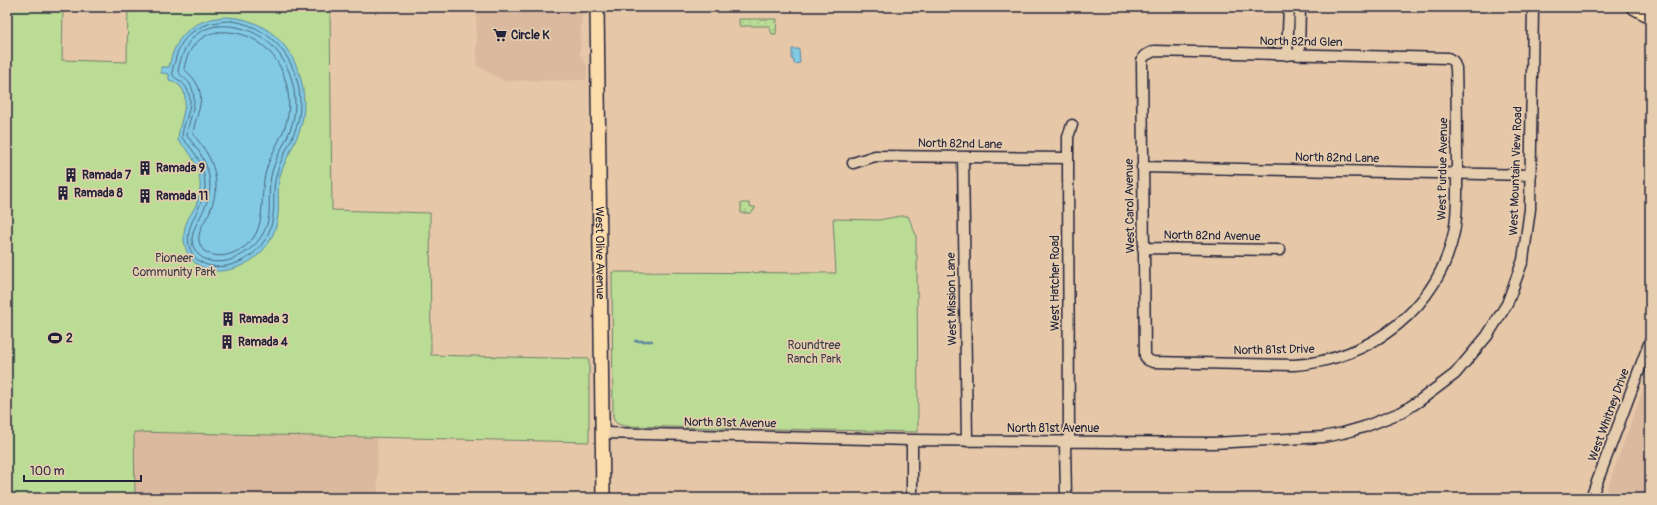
<svg xmlns="http://www.w3.org/2000/svg" width="1657" height="505" viewBox="0 0 1657 505" font-family="Pangolin,sans-serif">
<style>
.built{fill:#dbb99e}
.grass{fill:url(#grass-dots);stroke:#6e7f68}
.park{fill:#bbdc95;stroke:#6e7f68}
.water{fill:#82c9e3;stroke:#5c86a0}
.lines{fill:none;stroke-linecap:round;stroke-linejoin:round}
.shore{stroke:#48657e;stroke-width:1}
.stream{stroke:#5c86a0;stroke-width:2.5}
.minor-casing{stroke:#22223b;stroke-width:13}
.major-casing{stroke:#22223b;stroke-width:16}
.minor{stroke:#e6cdae;stroke-width:10}
.major{stroke:#fddcac;stroke-width:13}
.labels{text-anchor:middle;dominant-baseline:central;stroke-width:3.5;stroke-linejoin:round;paint-order:stroke}
.poi-label{font-size:12px;font-weight:bold;fill:#22223b;stroke:#e6cdae;text-anchor:start}
.street-label{font-size:12px;fill:#22223b;stroke:#e6cdae}
.park-label{font-size:12px;fill:#393e48;stroke:#e6cdae}
</style>
<defs>
<pattern id="grass-dots" width="8" height="8" patternUnits="userSpaceOnUse"><rect width="8" height="8" fill="#bbdc95"/><path d="M2 2h.1M6 6h.1" fill="none" stroke="#a0bc81" stroke-width="1.8" stroke-linecap="round"/></pattern>
</defs>
<rect width="100%" height="100%" fill="#e6c8a9"/>
<filter id="ink" filterUnits="userSpaceOnUse"><feTurbulence type="fractalNoise" baseFrequency=".025" numOctaves="2"/><feDisplacementMap in="SourceGraphic" scale="8" xChannelSelector="R" yChannelSelector="G"/><feConvolveMatrix kernelMatrix="1 2 1 2 8 2 1 2 1" color-interpolation-filters="sRGB"/></filter>
<g filter="url(#ink)">
<path class="built" d="M 476,7 L 584,7 L 581,22 L 580,54 L 587,66 L 586,80 L 504,81 L 477,66 Z
M 1650,370 L 1650,498 L 1603,498 L 1608,486 Z
M 134,432 L 377,437 L 378,498 L 135,498 Z"/>
<path class="grass" d="M 739,19 L 777,19 L 776,34 L 772,34 L 769,26 L 739,26 Z
M 741,203 L 749,203 L 751,207 L 755,207 L 755,209 L 751,213 L 741,213 Z"/>
<path class="park" d="M 7,7 L 63,7 L 62,60 L 127,62 L 128,7 L 330,7 L 332,210 L 430,213 L 431,355 L 589,359 L 589,442 L 134,432 L 135,498 L 7,498 Z
M 900,216 L 908,216 L 916,235 L 916,255 L 917,255 L 918,432 L 626,426 C 619,425 615,424 613,417 L 612,272 L 836,273 L 833,219 L 879,220 Z"/>
<path class="water" d="M 224,17 C 277,17 310,66 303,117 C 300,138 286,155 280,176 C 277,189 279,201 278,215 C 276,239 260,259 238,267 C 225,272 212,273 200,266 C 185,258 181,239 186,224 C 188,217 193,212 196,205 C 206,182 197,156 178,141 C 178,119 199,89 169,80 L 169,74 L 161,73 L 161,67 L 169,67 C 175,36 192,20 224,17 Z
M 792,49 L 799,49 L 800,63 L 794,64 L 794,60 L 792,60 Z"/>
<g class="lines">
<path class="shore" d="M 232,21 C 278,27 306,72 299,117 C 295,138 282,153 277,173 C 272,188 275,201 273,215 C 271,238 256,257 234,264 C 222,268 210,268 199,261 C 195,258 192,254 190,249 C 182,225 204,209 205,186 C 205,166 195,151 182,138 C 182,125 191,112 190,99 C 189,92 186,85 180,81 C 178,79 174,78 173,75 C 171,71 174,65 175,61 C 181,31 205,21 232,21 Z
M 217,26 C 268,22 301,68 294,116 C 291,136 277,152 272,172 C 268,186 270,200 269,214 C 267,236 251,253 230,260 C 220,263 207,263 199,255 C 183,239 199,222 205,207 C 208,201 209,194 210,187 C 210,166 200,151 187,136 C 188,118 200,102 190,84 C 187,79 180,76 178,71 C 183,48 191,30 217,26 Z
M 218,32 C 265,28 294,71 288,115 C 285,135 271,151 266,171 C 257,202 272,237 233,253 C 223,257 214,257 204,251 C 192,237 204,224 210,211 C 213,204 215,195 216,187 C 216,164 206,150 193,134 C 195,113 209,99 193,78 C 191,75 187,72 184,69 C 187,50 198,35 218,32 Z"/>
<path class="stream" d="M 635,341 L 652,341"/>
<defs>
<path id="minor" d="M 1154,51 L 1448,58 L 1453,61 L 1456,68 C 1457,104 1457,139 1457,174 C 1457,193 1458,213 1454,232 C 1439,308 1370,360 1294,365 L 1153,362 L 1148,360 L 1145,356 L 1142,61 L 1144,56 Z
M 1287,55 L 1289,7
M 1299,55 L 1300,7
M 963,157 L 967,441
M 853,163 L 875,156 L 1068,158
M 1142,167 L 1531,175
M 1143,248 L 1280,250
M 602,433 L 912,440 L 1213,443 L 1323,437 L 1343,433 L 1364,427 L 1402,412 L 1419,401 L 1455,374 L 1487,336 L 1507,304 L 1523,260 L 1530,209 L 1533,7
M 1069,440 L 1068,158 L 1068,137 L 1072,125
M 1065,441 L 1066,498
M 912,498 L 912,440
M 1591,498 L 1650,341"/>
<g id="major">
<path id="s1" d="M 597,7 L 603,498"/>
<path d="M 1633,7 L 1650,16"/>
</g>
</defs>
<use href="#minor" class="minor-casing"/>
<use href="#major" class="major-casing"/>
<use href="#minor" class="minor"/>
<use href="#major" class="major"/>
</g>
</g>
<defs>
<symbol id="supermarket-bare" viewBox="-9 -9 18 18"><path d="M-6-5.5h2.5l.6 2H6L4.5 2H-2.5L-4.4-4H-6ZM-1.5 3.2a1.3 1.3 0 1 0 .1 0ZM3 3.2a1.3 1.3 0 1 0 .1 0Z" fill="#22223b" stroke="#e6cdae" stroke-width="2.5" paint-order="stroke"/></symbol>
<symbol id="building-bare" viewBox="-9 -9 18 18"><path d="M-4-6H4V6H1V3H-1V6H-4ZM-2.5-4.3h1.7v1.8h-1.7ZM.8-4.3h1.7v1.8H.8ZM-2.5-1h1.7V.8h-1.7ZM.8-1h1.7V.8H.8Z" fill="#22223b" stroke="#e6cdae" stroke-width="2.5" paint-order="stroke"/></symbol>
<symbol id="stadium-bare" viewBox="-9 -9 18 18"><path d="M0-5a6.5 5 0 1 0 0 10a6.5 5 0 1 0 0-10ZM-3.5-1.8h7v3.6h-7Z" fill="#22223b" stroke="#e6cdae" stroke-width="2.5" paint-order="stroke"/></symbol>
</defs>
<g fill-rule="evenodd">
<use href="#supermarket-bare" x="490" y="25" width="20" height="20"/>
<use href="#building-bare" x="135" y="158" width="20" height="20"/>
<use href="#building-bare" x="61" y="165" width="20" height="20"/>
<use href="#building-bare" x="53" y="183" width="20" height="20"/>
<use href="#building-bare" x="135" y="186" width="20" height="20"/>
<use href="#building-bare" x="218" y="309" width="20" height="20"/>
<use href="#stadium-bare" x="45" y="328" width="20" height="20"/>
<use href="#building-bare" x="217" y="332" width="20" height="20"/>
</g>
<g class="labels">
<g class="poi-label">
<text x="511" y="35">Circle K</text>
<text x="156" y="168">Ramada 9</text>
<text x="82" y="175">Ramada 7</text>
<text x="74" y="193">Ramada 8</text>
<text x="156" y="196">Ramada 11</text>
<text x="239" y="319">Ramada 3</text>
<text x="66" y="338">2</text>
<text x="238" y="342">Ramada 4</text>
</g>
<g class="street-label">
<text transform="translate(1301 42) rotate(1)">North 82nd Glen</text>
<text transform="translate(960 144) rotate(1)">North 82nd Lane</text>
<text transform="translate(1337 158) rotate(1)">North 82nd Lane</text>
<text transform="translate(1443 169) rotate(-89)">West Purdue Avenue</text>
<text transform="translate(1516 171) rotate(-88)">West Mountain View Road</text>
<text transform="translate(1130 206) rotate(-91)">West Carol Avenue</text>
<text transform="translate(1212 236) rotate(1)">North 82nd Avenue</text>
<text stroke="none"><textPath href="#s1" startOffset="246">West Olive Avenue</textPath></text>
<text transform="translate(1055 283) rotate(-90)">West Hatcher Road</text>
<text transform="translate(952 299) rotate(-91)">West Mission Lane</text>
<text transform="translate(1274 350) rotate(-1)">North 81st Drive</text>
<text transform="translate(1609 415) rotate(-70)">West Whitney Drive</text>
<text transform="translate(730 423) rotate(1)">North 81st Avenue</text>
<text x="1053" y="428">North 81st Avenue</text>
</g>
<g class="park-label">
<text x="174" y="258">Pioneer<tspan x="174" dy="14">Community Park</tspan></text>
<text x="814" y="345">Roundtree<tspan x="814" dy="14">Ranch Park</tspan></text>
</g>
</g>
<rect width="1657" height="505" fill="none" stroke="#e6cdae" stroke-width="24"/>
<rect x="12" y="12" width="1633" height="481" fill="none" stroke="#22223b" stroke-width="1.5" filter="url(#ink)"/>
<path d="M24 475v6h117v-6" fill="none" stroke="#22223b" stroke-width="2"/>
<text x="30" y="475" font-size="12" fill="#22223b" stroke="#e6cdae" stroke-width="3" paint-order="stroke">100 m</text>
</svg>
